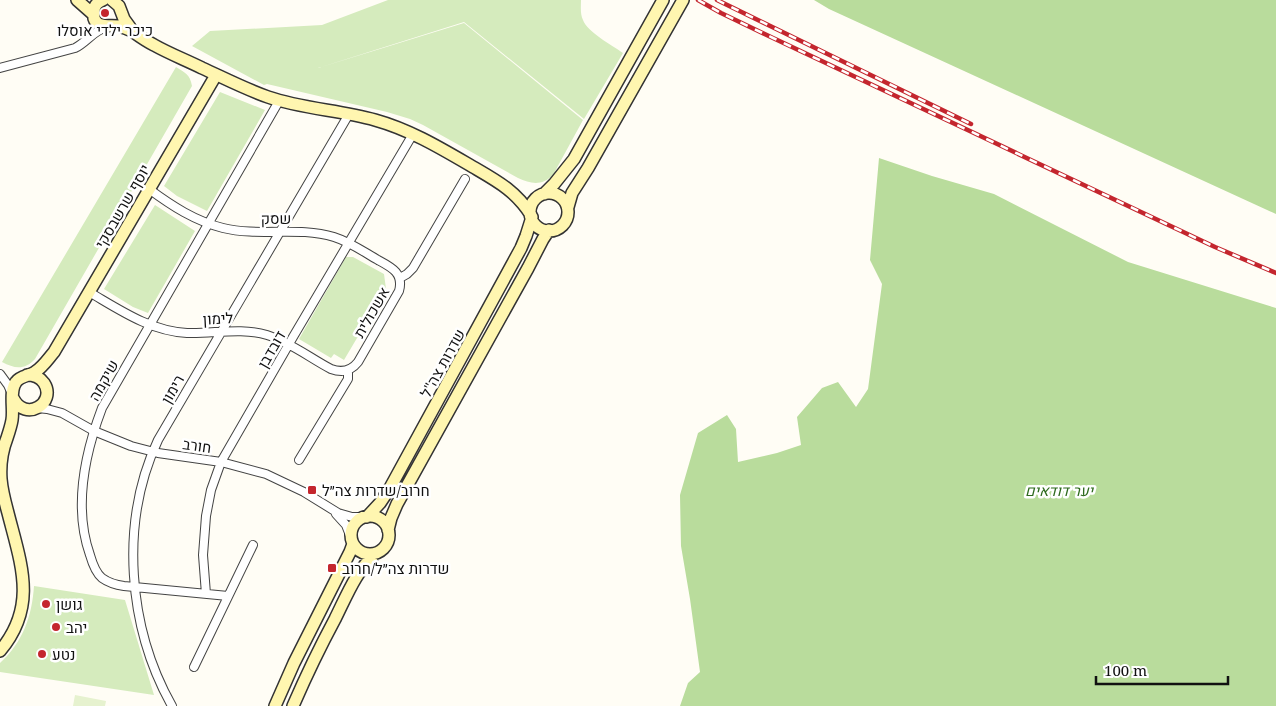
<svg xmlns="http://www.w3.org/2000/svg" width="1276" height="706" viewBox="0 0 1276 706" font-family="'Noto Serif',Heebo,serif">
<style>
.green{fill:#d5ebbd}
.forest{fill:#b9dc9c}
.pitch{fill:#e6f2cf}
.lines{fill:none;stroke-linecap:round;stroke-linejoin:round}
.street-casing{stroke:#444;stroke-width:10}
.secondary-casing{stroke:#333;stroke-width:14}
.street{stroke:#fff;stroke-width:8}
.secondary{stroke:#fff6b0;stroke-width:11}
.rail-casing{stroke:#c4262e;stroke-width:4.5}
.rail{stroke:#fff;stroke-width:2.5;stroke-dasharray:8;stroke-linecap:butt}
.poi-dot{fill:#c4262e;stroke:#fff;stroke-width:2}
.labels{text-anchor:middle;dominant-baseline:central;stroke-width:5;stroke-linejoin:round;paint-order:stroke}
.poi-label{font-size:15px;fill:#111;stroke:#fff;text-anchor:start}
.street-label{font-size:15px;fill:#111;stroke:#fff}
.park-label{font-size:15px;font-style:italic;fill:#2f6b1f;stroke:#fff}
</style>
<rect width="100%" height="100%" fill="#fffdf5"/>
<path class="green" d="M 388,0 L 581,0 C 581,6 580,14 583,20 C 587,32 612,45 623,53 L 584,119 L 464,22 L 318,68 L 464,23 L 583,120 L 553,175 C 542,186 531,184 518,178 L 423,125 L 410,119 L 387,112 L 267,84 L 264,85 L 192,46 L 210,31 L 322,25 Z
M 176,67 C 185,73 190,74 192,86 L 35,359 C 25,370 15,369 2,362 Z
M 220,92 L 265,110 L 207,211 L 177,196 L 164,186 Z
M 155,205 L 195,231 L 148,313 L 133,307 L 104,289 Z
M 346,257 L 353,257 L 384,274 L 386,289 L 344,360 L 334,354 L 331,358 L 299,339 Z
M 34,586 L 125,600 L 154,695 L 0,672 L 0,663 C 23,642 32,616 34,586 Z"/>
<path class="forest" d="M 814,0 L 1276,0 L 1276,214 L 829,9 Z
M 879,158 L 932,176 L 994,194 L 1128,262 L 1276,308 L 1276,706 L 680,706 L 688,683 L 700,672 L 690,599 L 681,546 L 680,495 L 698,433 L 727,415 L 736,429 L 738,462 L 777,453 L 801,445 L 797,417 L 822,388 L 838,382 L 856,407 L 868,389 L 882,284 L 870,260 Z"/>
<path class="pitch" d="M 75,695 L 106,701 L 105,706 L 73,706 Z"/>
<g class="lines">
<defs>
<path id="street" d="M 0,68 L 75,48 C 87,42 94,30 107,27
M 400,278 L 407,274 L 413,268 L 465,179
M 89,292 C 120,310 150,331 187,333 C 214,334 240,327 267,335 C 290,342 310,358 331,369 C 342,373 351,371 358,362 L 399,291 C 404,273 391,267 378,260 C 364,252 350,242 334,237 C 298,226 260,237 223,228 C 195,221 172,206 149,189
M 0,374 L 8,385 L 12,394
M 37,408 L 47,409 L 62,413 L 94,431 L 131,446 L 158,453 L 221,462 L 266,474 L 304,492 L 338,513 L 352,517 L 364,517
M 299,460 L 348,379 L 348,370
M 336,514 L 346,525 L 351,538
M 206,594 L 203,555 L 206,516 L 211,490 L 221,462 L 293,337 L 413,134
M 228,596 L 124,586 C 116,585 109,583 102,578 C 96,573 92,562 90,555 C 73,507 85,453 102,408 L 279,101
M 194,667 L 253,545
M 172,706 C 128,628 119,523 158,440 L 349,114"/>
<path id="secondary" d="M 77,0 L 94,15
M 103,0 C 98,2 94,5 94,11 C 91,29 108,25 118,26 C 123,27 127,29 132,31 C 139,36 146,41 154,45 C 170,54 186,60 202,68 C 224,78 245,89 268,97 C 303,109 340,110 375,120 C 411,130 442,149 473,167 C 497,181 516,191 531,215
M 112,0 L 119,6 L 124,19 L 132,30
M530 212a19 19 0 1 1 38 0a19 19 0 1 1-38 0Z
M 544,194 L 554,184 L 574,159 L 663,0
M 568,207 L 572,193 L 588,168 L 683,0
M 13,398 C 25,423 57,403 44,383 C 40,377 34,375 27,375
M351 535a19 19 0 1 1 38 0a19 19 0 1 1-38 0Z
M 367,517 L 380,503 L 390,488 L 521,248 L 526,236 L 532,217
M 388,530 L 391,518 L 397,504 L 528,268 L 543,239 L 549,230
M 0,651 C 38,606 21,564 8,513 C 5,502 2,491 1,479 C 0,465 2,451 7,438 C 9,432 11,426 12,420 C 14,409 9,391 16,382 C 20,376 29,376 35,372 C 43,367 48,359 54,352 L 216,75
M 275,706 L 294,663 L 350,552 L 353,544
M 293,706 C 306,676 320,647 335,619 C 347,595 356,571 376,553"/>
</defs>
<use href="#street" class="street-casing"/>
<use href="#secondary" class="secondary-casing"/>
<use href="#street" class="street"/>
<use href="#secondary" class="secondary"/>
<defs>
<path id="rail" d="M 698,0 L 721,13 L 773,38 L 1215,247 L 1276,273
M 717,0 L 971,124"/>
</defs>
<use href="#rail" class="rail-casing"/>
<use href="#rail" class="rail"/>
</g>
<g class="poi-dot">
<circle cx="105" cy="13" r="5"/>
<rect x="307" y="485" width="10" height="10" rx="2.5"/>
<rect x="327" y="563" width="10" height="10" rx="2.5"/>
<circle cx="46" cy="604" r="5"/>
<circle cx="56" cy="627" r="5"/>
<circle cx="42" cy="654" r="5"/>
</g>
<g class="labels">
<g class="poi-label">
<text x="105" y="30" text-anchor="middle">כיכר ילדי אוסלו</text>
<text x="322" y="490">חרוב/שדרות צה״ל</text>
<text x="342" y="568">שדרות צה״ל/חרוב</text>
<text x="56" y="604">גושן</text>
<text x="66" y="627">יהב</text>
<text x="52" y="654">נטע</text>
</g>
<g class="street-label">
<text transform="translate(122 206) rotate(-60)">יוסף שרשבסקי</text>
<text transform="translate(276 218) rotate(-1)">שסק</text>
<text transform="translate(371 312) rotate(-60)">אשכולית</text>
<text transform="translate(218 318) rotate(-3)">לימון</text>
<text transform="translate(271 349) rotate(-60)">דובדבן</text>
<text transform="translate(442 363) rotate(-61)">שדרות צה"ל</text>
<text transform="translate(103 380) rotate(-61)">שיקמה</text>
<text transform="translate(172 389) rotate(-60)">רימון</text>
<text transform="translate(197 445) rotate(8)">חורב</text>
</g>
<g class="park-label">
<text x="1059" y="490">יער דודאים</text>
</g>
</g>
<path d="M1096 676v8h132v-8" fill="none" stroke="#111111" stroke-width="2.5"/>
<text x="1104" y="676" font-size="15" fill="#111111" stroke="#ffffff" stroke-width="4" paint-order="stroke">100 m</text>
</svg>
